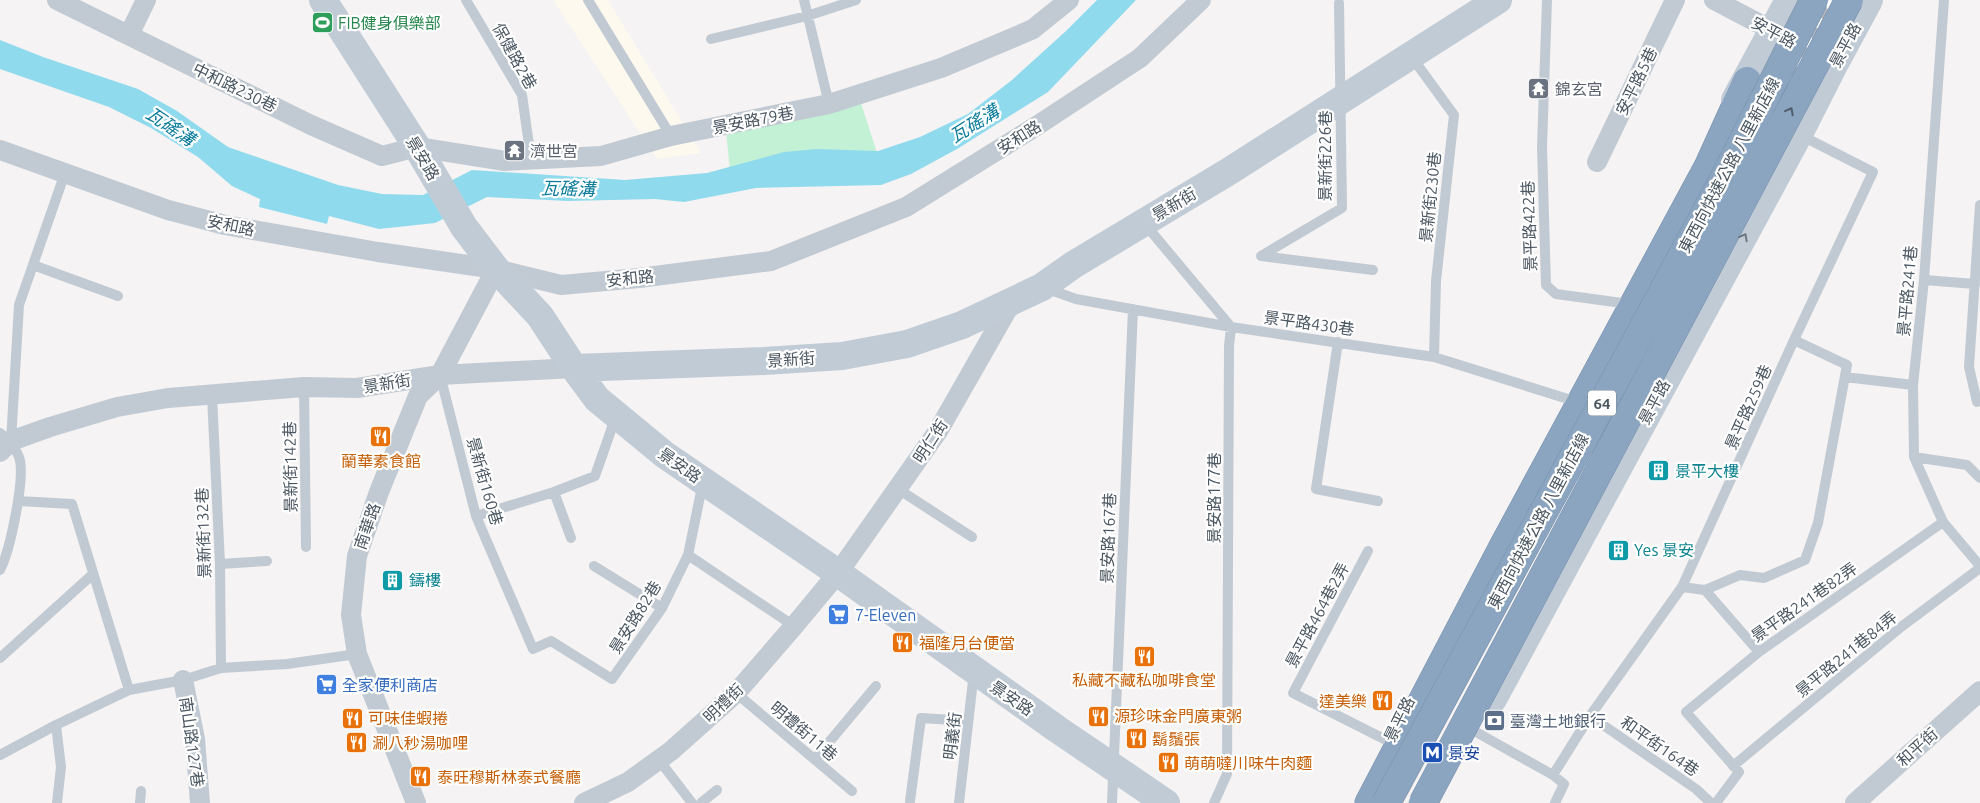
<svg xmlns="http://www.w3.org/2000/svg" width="1980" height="803" viewBox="0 0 1980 803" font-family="Ubuntu,'Noto Sans TC',sans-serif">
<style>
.commercial{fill:#fdf9ef}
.green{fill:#c3f1d5}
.water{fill:#90daee}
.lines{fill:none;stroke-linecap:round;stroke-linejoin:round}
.highway-casing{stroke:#7690ad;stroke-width:29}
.lane{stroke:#c1cad2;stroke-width:10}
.street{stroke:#c1cad2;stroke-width:20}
.secondary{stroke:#c1cbd6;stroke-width:28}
.highway{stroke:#8ba5c1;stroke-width:28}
.rail-casing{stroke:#b5b8bd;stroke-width:5.5}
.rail{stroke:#fff;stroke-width:4;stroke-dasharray:11;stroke-linecap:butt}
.highway-bridge-casing{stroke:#7690ad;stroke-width:29;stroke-linecap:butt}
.highway-bridge{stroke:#8ba5c1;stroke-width:28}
.oneway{stroke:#505e6b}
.oneway2{stroke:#6e7984}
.labels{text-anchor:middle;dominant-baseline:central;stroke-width:4.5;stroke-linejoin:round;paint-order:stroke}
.shield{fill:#fff;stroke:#808990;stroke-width:1}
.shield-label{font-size:15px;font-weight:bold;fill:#4a5661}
.leisure-label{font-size:16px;fill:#27864d;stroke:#fff;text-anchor:start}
.street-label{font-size:16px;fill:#4a5661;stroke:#fff}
.worship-label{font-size:16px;fill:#5b616d;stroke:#fff;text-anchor:start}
.food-label{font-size:16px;fill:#c56008;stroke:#fff;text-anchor:start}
.culture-label{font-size:16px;fill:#0d838f;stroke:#fff;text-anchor:start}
.shop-label{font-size:16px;fill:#366cbe;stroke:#fff;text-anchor:start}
.service-label{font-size:16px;fill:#4e5e75;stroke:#fff;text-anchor:start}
.transit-label{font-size:16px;fill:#164399;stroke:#fff;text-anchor:start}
.water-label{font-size:18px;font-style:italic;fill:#0c7c9b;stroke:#fff}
</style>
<rect width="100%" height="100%" fill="#f5f3f3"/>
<path class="commercial" d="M 553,0 L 608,0 L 701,153 L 657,159 Z"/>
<path class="green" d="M 861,103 L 877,153 L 730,171 L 726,131 Z"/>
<path class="water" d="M 1097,0 L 1136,0 L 1048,92 L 957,149 L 911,174 L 881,185 L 756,188 L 684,202 L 655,199 L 568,201 L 487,197 L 435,223 L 379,229 L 329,216 L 327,224 L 259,207 L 260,199 L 232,186 L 198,157 L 151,128 L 109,107 L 0,69 L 0,40 L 43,57 L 138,89 L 177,111 L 228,147 L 338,185 L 382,194 L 423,195 L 472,170 L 625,180 L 707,173 L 784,152 L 817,149 L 878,151 L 920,137 L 968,114 L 1012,80 L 1066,31 Z"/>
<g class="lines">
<defs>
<path id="highway" d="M 1369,803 L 1505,543 L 1708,167 L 1747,81"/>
</defs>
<use href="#highway" class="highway-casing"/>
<path class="lane" d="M 466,0 L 522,95 L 531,159
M 588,0 L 671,136
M 804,0 L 829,104
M 1547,0 L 1542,147 L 1546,285 L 1556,294 L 1622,303
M 1944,0 L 1924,280 L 1913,385 L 1914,457 L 1943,522 L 1980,566
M 711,39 L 807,16 L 856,0
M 1411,56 L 1454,115 L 1436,281 L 1434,357
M 1144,223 L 1231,327 L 1229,346 L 1227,774 L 1214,803
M 1261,256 L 1342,208 L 1339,3
M 1261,256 L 1373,270
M 33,265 L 118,296
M 1924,280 L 1975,284
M 1045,288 L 1076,299 L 1231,327 L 1434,357 L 1568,399
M 1338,342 L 1316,489 L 1378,501
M 440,375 L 476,516 L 533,649 L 551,641 L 612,679 L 662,608 L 688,555 L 703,482
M 1845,377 L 1913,385
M 304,387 L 306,547
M 212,396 L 220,564 L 221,668
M 1977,402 L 1969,367 L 1980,205
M 0,433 C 9,440 15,446 19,457 C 26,476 10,551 0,570
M 11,441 L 19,305 L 65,173
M 1914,457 L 1967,465 L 1980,478
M 898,489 L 972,537
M 554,492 L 571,538
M 19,501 L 72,504 L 129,690
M 476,516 L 554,492 L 595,476 L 616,416
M 1368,551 L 1293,693 L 1388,741
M 688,555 L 794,626
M 220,564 L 267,561
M 594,566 L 662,608
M 1682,587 L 1705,590 L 1759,652
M 1705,590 L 1740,575 L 1764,578 L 1805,560 L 1818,523 L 1847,365 L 1794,340
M 0,658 L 93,574
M 736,693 L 852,791
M 1590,716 L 1696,789 L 1711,803
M 56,725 L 61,767 L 57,803
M 1476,732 L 1553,775 L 1564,784 L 1555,803
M 0,755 L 56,725 L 129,690 L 183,680 L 221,668 L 287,664 L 357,654
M 815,759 L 876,686
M 659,760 L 692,803
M 1733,766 L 1901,627 L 1980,568
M 1553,775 L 1590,716 L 1682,587 L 1794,340 L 1873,172 L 1800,135
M 910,801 L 921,718 L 968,721
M 140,803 L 141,791
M 701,803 L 717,790
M 959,803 L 974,672
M 1112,803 L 1133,309
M 1716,803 L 1739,772 L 1686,712 L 1759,652 L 1943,522"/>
<path class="street" d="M 57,0 L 311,125 L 382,156 L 417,147 L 505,161 L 601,156 L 671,136 L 829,104 L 941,68 L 1017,36 L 1033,29 L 1069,0
M 1714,0 L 1831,61
M 129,35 L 146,0
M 0,150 L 168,210 L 225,225 L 378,252 L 496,269 L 561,285 L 639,278 L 771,261 L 906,207 L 1038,125 L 1140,58 L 1201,0
M 1597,162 L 1675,0
M 0,452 L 11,441 L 50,427 L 117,407 L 168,398 L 304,387 L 357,388 L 440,375 L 574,368
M 183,680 L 195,739 L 200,803
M 416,803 L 357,654 L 351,615 L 357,556 L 379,492 L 418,396 L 440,375 L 496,269
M 584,803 L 628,782 L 671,751 L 736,693 L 794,626 L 838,573 L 938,431 L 1011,303
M 1855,803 L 1980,691"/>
<path class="secondary" d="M 323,0 L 417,147 L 464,227 L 496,269 L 540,316 L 574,368 L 597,399 L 665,455 L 838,573 L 1057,729 L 1166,803
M 1735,100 L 1789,0
M 574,368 L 764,361 L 842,356 L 907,344 L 962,325 L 1042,287 L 1073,265 L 1228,172 L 1498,0
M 1598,440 L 1695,262
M 1493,699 L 1799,134 L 1835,63 L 1869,0"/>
<use href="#highway" class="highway"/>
<defs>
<path id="rail" d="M 1400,803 L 1831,0
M 1411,803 L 1842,0"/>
</defs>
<use href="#rail" class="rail-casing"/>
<use href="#rail" class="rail"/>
<defs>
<path id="highway-bridge" d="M 1386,803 L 1725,177 L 1814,0
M 1423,803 L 1849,0"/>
</defs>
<use href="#highway-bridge" class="highway-bridge-casing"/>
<use href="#highway-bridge" class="highway-bridge"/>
</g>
<defs><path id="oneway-chevron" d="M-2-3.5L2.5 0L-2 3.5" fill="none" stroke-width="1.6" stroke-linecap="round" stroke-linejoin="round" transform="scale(1.25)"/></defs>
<use class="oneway" href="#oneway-chevron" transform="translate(1790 111) rotate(-62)"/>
<use class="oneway2" href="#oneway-chevron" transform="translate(1744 237) rotate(-62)"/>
<defs>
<symbol id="stadium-square" viewBox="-11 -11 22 22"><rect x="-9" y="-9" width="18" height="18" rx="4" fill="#2e9e5b" stroke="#fff"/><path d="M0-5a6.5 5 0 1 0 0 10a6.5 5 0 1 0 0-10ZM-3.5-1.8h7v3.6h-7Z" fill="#fff"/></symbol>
<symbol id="temple-square" viewBox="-11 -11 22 22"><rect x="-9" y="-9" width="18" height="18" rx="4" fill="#6b7280" stroke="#fff"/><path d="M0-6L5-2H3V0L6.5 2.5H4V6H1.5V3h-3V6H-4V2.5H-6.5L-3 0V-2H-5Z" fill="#fff"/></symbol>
<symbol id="restaurant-square" viewBox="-11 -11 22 22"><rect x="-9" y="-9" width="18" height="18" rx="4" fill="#e8710a" stroke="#fff"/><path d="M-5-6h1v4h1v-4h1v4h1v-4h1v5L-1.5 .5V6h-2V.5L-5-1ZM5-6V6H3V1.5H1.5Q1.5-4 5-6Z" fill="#fff"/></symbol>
<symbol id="building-square" viewBox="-11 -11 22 22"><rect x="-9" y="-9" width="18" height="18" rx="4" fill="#0f9aa8" stroke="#fff"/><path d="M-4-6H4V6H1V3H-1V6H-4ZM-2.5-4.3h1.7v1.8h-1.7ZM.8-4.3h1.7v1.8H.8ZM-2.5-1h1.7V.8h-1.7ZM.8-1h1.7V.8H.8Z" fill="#fff"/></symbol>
<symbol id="supermarket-square" viewBox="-11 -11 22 22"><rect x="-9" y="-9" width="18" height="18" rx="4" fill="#3f7fe0" stroke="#fff"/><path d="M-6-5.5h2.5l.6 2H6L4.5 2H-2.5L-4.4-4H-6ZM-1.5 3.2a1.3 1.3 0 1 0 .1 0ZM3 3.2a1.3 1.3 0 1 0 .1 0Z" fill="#fff"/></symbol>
<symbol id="bank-square" viewBox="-11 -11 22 22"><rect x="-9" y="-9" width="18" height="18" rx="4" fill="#5c6f8a" stroke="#fff"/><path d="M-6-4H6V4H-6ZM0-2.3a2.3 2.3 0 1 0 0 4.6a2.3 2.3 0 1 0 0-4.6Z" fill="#fff"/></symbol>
<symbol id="metro-square" viewBox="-11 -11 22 22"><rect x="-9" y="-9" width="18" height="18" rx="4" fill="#1a4fb4" stroke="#fff"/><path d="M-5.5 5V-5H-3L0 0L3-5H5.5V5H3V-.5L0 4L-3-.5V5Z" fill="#fff"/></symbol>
</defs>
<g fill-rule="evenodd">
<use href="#stadium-square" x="310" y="10" width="25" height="25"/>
<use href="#temple-square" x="1526" y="76" width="25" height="25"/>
<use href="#temple-square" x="502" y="138" width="25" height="25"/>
<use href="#restaurant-square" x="368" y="424" width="25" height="25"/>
<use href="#building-square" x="1646" y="458" width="25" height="25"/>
<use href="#building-square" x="1606" y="538" width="25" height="25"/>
<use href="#building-square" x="380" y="568" width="25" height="25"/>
<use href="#supermarket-square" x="826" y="602" width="25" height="25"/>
<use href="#restaurant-square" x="890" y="630" width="25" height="25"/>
<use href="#restaurant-square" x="1132" y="644" width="25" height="25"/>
<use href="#supermarket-square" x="314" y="672" width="25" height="25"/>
<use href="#restaurant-square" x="1370" y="688" width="25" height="25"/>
<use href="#restaurant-square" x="1086" y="704" width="25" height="25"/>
<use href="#restaurant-square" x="340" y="706" width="25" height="25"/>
<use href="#bank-square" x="1482" y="708" width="25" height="25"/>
<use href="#restaurant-square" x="1124" y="726" width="25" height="25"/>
<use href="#restaurant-square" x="344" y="730" width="25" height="25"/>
<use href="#metro-square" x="1420" y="740" width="25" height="25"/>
<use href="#restaurant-square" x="1156" y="750" width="25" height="25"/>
<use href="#restaurant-square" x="408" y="764" width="25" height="25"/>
</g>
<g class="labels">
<rect class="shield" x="1588" y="390.5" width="28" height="25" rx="4"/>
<g class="shield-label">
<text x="1602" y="403">64</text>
</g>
<g class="leisure-label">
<text x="338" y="23">FIB健身俱樂部</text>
</g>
<g class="street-label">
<text transform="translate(1774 32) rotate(28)">安平路</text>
<text transform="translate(1845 45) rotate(-62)">景平路</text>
<text transform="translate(515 56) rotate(61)">保健路2巷</text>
<text transform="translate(1636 81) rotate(-64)">安平路5巷</text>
<text transform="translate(235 87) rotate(26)">中和路230巷</text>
<text transform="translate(753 120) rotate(-11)">景安路79巷</text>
<text transform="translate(1019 137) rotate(-32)">安和路</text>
<text transform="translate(1325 156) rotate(-90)">景新街226巷</text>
<text transform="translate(423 158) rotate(59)">景安路</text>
<text transform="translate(1729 165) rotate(-62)">東西向快速公路 八里新店線</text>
<text transform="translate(1430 197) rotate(-84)">景新街230巷</text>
<text transform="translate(1174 204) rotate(-31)">景新街</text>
<text transform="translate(231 225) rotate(12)">安和路</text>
<text transform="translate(1529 226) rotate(-92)">景平路422巷</text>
<text transform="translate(630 278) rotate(-6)">安和路</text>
<text transform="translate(1907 291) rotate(-85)">景平路241巷</text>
<text transform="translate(1309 323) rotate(8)">景平路430巷</text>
<text transform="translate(791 359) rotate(-4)">景新街</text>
<text transform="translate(387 383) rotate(-9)">景新街</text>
<text transform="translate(1654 402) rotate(-62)">景平路</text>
<text transform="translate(1748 407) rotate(-66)">景平路259巷</text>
<text transform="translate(930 441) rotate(-57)">明仁街</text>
<text transform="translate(680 465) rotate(35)">景安路</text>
<text transform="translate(290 467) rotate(-91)">景新街142巷</text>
<text transform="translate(485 481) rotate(74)">景新街160巷</text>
<text transform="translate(1214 498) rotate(-90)">景安路177巷</text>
<text transform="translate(1538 521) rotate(-62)">東西向快速公路 八里新店線</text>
<text transform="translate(367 526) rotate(-71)">南華路</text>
<text transform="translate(203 533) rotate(-92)">景新街132巷</text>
<text transform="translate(1108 538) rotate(-88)">景安路167巷</text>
<text transform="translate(1804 602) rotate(-35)">景平路241巷82弄</text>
<text transform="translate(1317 615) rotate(-62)">景平路464巷2弄</text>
<text transform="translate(635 617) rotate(-58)">景安路82巷</text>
<text transform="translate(1846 654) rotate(-39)">景平路241巷84弄</text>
<text transform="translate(1012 698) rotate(34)">景安路</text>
<text transform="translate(723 703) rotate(-44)">明禮街</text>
<text transform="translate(1399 719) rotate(-64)">景平路</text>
<text transform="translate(804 731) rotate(40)">明禮街11巷</text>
<text transform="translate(952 736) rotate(-83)">明義街</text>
<text transform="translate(192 742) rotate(82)">南山路127巷</text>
<text transform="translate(1660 746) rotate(35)">和平街164巷</text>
<text transform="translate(1917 747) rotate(-42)">和平街</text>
</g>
<g class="worship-label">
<text x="1555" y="89">錦玄宮</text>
<text x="530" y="151">濟世宮</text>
</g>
<g class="food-label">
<text x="381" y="461" text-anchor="middle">蘭華素食館</text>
<text x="919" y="643">福隆月台便當</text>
<text x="1144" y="680" text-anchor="middle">私藏不藏私咖啡食堂</text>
<text x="1367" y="701" text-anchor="end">達美樂</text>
<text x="1114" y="716">源珍味金門廣東粥</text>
<text x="368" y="718">可味佳蝦捲</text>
<text x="1152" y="739">鬍鬚張</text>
<text x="372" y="743">涮八秒湯咖哩</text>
<text x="1184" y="763">萌萌噠川味牛肉麵</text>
<text x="437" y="777">泰旺穆斯林泰式餐廳</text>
</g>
<g class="culture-label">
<text x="1675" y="471">景平大樓</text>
<text x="1634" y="550">Yes 景安</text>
<text x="409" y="580">鑄樓</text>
</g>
<g class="shop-label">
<text x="855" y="615">7-Eleven</text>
<text x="342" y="685">全家便利商店</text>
</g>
<g class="service-label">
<text x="1510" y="721">臺灣土地銀行</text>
</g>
<g class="transit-label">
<text x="1448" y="753">景安</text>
</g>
<g class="water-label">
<text transform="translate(974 123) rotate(-32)">瓦磘溝</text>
<text transform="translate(171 126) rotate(34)">瓦磘溝</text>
<text transform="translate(568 188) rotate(1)">瓦磘溝</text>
</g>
</g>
</svg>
